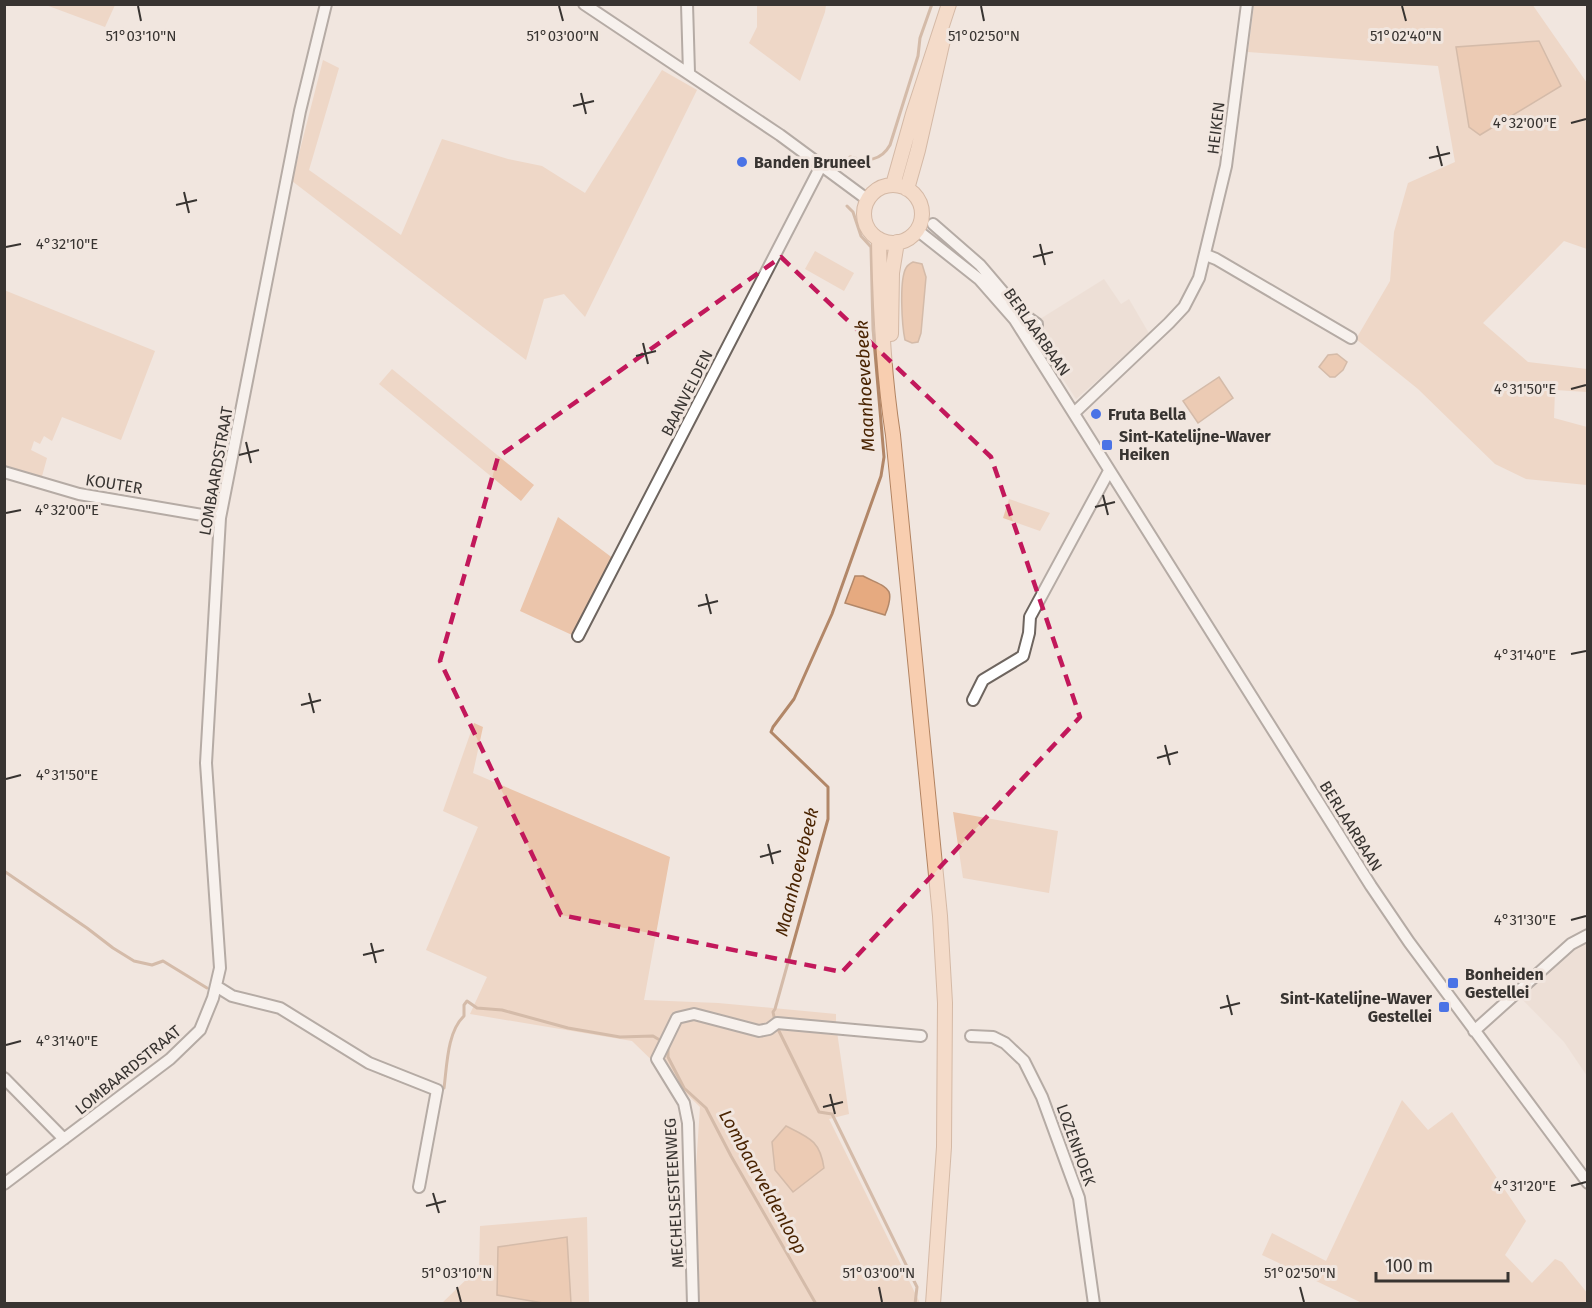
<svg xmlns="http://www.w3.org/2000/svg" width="1592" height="1308" viewBox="0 0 1592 1308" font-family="'Fira Sans',sans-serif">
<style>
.built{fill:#e9d8cd}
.green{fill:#ebc5ab}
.water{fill:#e6aa80;stroke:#b28768;stroke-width:1.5}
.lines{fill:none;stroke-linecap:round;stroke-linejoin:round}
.stream{stroke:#b28768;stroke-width:3}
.minor-casing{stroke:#6e655f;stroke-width:14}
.major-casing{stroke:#b28361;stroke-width:16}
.minor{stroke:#fff;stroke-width:10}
.major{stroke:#f8ceb0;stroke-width:14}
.marked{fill:none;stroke:#c2185b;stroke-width:4.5;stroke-dasharray:12 8;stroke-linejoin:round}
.ticks{fill:none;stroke:#383431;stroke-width:2}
.poi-dot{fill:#4a73e6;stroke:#f1e6df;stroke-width:2}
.labels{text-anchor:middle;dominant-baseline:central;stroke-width:6;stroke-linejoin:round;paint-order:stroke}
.street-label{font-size:16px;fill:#383431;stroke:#f1e6df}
.poi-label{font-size:16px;font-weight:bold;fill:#383431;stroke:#f1e6df;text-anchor:start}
.water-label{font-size:18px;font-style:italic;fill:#4a2402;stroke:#f1e6df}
.ticks-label{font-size:15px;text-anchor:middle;fill:#383431;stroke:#f1e6df;stroke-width:6;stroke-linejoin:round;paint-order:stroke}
</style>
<rect width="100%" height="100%" fill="#f1e6df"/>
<path class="built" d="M 1104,279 L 1121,304 L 1129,299 L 1150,335 L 1076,399 L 1044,350 L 1050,345 L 1042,330 L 1040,319 Z
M 1587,935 L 1587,1076 L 1564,1042 L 1516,993 Z"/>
<path class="green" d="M 1532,4 L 1587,83 L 1587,249 L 1564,241 L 1483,323 L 1528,362 L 1587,369 L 1587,392 L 1555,390 L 1554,418 L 1587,427 L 1587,485 L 1526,479 L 1495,464 L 1418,389 L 1356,339 L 1390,281 L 1394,232 L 1408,183 L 1455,162 L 1438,66 L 1248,52 L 1254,5 Z
M 46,5 L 115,5 L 105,27 Z
M 757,5 L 826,5 L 825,12 L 800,81 L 749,43 L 757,27 Z
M 323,60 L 339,68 L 309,170 L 401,235 L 442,139 L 508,159 L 542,166 L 585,193 L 662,70 L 697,90 L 585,317 L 564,294 L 544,299 L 526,360 L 292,181 Z
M 815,251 L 854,273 L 844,291 L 805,269 Z
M 4,290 L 155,351 L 121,440 L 62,417 L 52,441 L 44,436 L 40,444 L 34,441 L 31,450 L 47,458 L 41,480 L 5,468 Z
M 392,369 L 534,485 L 521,501 L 379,384 Z
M 1009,499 L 1050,513 L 1040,531 L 1003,518 Z
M 558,517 L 614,559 L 572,635 L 520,611 Z
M 474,723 L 483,727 L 473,773 L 670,857 L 644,1000 L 718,1003 L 836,1014 L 836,1025 L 849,1114 L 829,1119 L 920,1303 L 687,1303 L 700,1107 L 632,1041 L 470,1014 L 487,977 L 426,950 L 478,827 L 443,811 Z
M 953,812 L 1058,831 L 1049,893 L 963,878 Z
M 1402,1100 L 1428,1130 L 1452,1112 L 1526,1221 L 1505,1255 L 1532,1283 L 1555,1259 L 1562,1262 L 1584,1289 L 1587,1293 L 1587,1303 L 1362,1303 L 1262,1255 L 1272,1233 L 1326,1261 Z
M 587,1217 L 589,1303 L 441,1304 L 473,1273 L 479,1275 L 480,1226 Z"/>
<path class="water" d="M 1539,41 L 1561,86 L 1480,135 L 1469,127 L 1456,47 Z
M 913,262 L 922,264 L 926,277 L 921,333 L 918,342 L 912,343 L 905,340 C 902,326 899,280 906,268 C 907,266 911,263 913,262 Z
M 1337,354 L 1347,362 L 1343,370 L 1335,377 L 1330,377 L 1319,367 L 1328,355 Z
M 1219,377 L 1233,398 L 1198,423 L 1183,401 Z
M 863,576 C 886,588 897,586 885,615 L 845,603 L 855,576 Z
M 786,1126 C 810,1138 820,1141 824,1168 L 793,1192 L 775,1170 L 772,1142 Z
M 567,1237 L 571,1303 L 543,1303 L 497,1295 L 498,1247 Z"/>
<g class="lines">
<path class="stream" d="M 850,157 C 867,162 881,161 890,145 L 918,56 L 920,38 L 932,4
M 4,871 L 87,928 L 113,948 L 134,961 L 152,965 L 163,961 L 207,988
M 222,996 L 231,1000
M 775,1021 L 773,1012 L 775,1009 L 828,819 L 828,787 L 771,732 L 773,727 L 794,699 L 832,614 L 881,476 L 884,457 L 873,329 L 871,247 L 861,236 L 853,212 L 847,206
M 777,1027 L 819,1112 L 832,1114 L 917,1287 L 915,1304
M 668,1045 L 668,1057 L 684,1088 L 706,1108 L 731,1156 L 816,1304
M 380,1073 L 401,1081
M 444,1088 C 447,1066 447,1032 464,1016 L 464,1005 L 467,1001 L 477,1008 L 502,1010 L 568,1028 L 620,1037 L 653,1036 L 658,1039"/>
<defs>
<path id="minor" d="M 584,4 L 780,135 L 868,200
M 687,4 L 689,73
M 933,224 L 980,265 L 1020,312 L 1037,324 L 1037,331 L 1028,339
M 917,230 L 979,279 L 1015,320 L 1371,886 L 1409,942 L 1588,1183
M 1206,255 L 1216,259 L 1351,338
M 1074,413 L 1169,323 L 1184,307 L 1199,278 L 1226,166 L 1247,4
M 4,472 L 79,494 L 220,518
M 578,636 L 822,164
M 973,700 L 983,680 L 1023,656 L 1029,633 L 1030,617 L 1109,471
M 216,986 L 232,996 L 280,1008 L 369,1063 L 437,1090 L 419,1187
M 1474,1031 L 1571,944 L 1588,935
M 971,1036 L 993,1037 L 1005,1043 L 1024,1061 L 1042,1097 L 1079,1198 L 1094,1304
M 4,1078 L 64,1139
M 4,1184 L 170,1059 L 200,1030 L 213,998 L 220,968 L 206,763 L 220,518 L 300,111 L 326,4
M 693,1304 L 688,1123 L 684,1103 L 657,1059 L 677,1018 L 694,1014 L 759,1031 L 769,1029 L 777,1023 L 921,1036"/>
<path id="major" d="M 893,185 L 913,114 L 949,4
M864 214a29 29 0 1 1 58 0a29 29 0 1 1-58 0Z
M 907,189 L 918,150 L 943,40
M 879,239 C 880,304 883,370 893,435 L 940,916 L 945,1003 L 944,1147 L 933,1304
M 891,334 L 892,273 L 897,242"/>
</defs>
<use href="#minor" class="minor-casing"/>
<use href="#major" class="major-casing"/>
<use href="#minor" class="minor"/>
<use href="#major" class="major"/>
</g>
<path d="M0 0H1592V1308H0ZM 781,257 L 991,457 L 1080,717 L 842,972 L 561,915 L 440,661 L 498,457 Z" fill="#f1e6df" fill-opacity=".55" fill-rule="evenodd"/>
<path class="marked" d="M 781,257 L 991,457 L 1080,717 L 842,972 L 561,915 L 440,661 L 498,457 Z"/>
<path class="ticks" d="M 138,6 L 141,21M 559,6 L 563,21M 981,6 L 984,21M 1402,6 L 1406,21M 581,93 L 586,114M 573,106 L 594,101M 1571,123 L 1586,119M 1437,146 L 1442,166M 1429,158 L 1450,153M 184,192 L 189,213M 176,205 L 197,200M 1040,244 L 1045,265M 6,247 L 21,244M 1033,257 L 1053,252M 643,343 L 648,364M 636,356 L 656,351M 1571,389 L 1586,385M 246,442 L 251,463M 239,455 L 259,450M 1103,495 L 1108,515M 1095,507 L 1115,502M 6,513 L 21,510M 706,594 L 711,614M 698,606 L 718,601M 1571,654 L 1586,651M 309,693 L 314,713M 301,705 L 321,700M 1165,745 L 1170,765M 1157,758 L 1178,752M 6,779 L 21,775M 768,844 L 773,864M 760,857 L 781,851M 1571,920 L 1586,916M 371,943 L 376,963M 363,955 L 384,950M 1227,995 L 1232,1015M 1220,1008 L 1240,1003M 6,1045 L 21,1041M 830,1094 L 835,1114M 823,1107 L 843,1102M 1571,1186 L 1586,1182M 433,1193 L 439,1213M 426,1206 L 446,1201M 457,1287 L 461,1302M 879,1287 L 882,1302M 1300,1287 L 1304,1302"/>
<g class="poi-dot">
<circle cx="742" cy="162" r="6"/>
<circle cx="1096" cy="414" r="6"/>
<rect x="1101" y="439" width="12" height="12" rx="3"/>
<rect x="1447" y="977" width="12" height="12" rx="3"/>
<rect x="1438" y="1001" width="12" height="12" rx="3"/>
</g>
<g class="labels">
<g class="street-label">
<text transform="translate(1216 128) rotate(-83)">HEIKEN</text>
<text transform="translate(1037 332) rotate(55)">BERLAARBAAN</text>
<text transform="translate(687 393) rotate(-63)">BAANVELDEN</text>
<text transform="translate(216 471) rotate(-80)">LOMBAARDSTRAAT</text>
<text transform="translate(114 484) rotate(9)">KOUTER</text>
<text transform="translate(1351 826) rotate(58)">BERLAARBAAN</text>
<text transform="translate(128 1070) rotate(-39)">LOMBAARDSTRAAT</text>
<text transform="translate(1076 1145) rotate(70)">LOZENHOEK</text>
<text transform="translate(674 1193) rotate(-93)">MECHELSESTEENWEG</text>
</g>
<g class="poi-label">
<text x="754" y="162">Banden Bruneel</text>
<text x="1108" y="414">Fruta Bella</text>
<text x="1119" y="436">Sint-Katelijne-Waver<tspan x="1119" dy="18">Heiken</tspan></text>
<text x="1465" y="974">Bonheiden<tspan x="1465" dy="18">Gestellei</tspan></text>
<text x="1432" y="998" text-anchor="end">Sint-Katelijne-Waver<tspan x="1432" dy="18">Gestellei</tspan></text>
</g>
<g class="water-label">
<text transform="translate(865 386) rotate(-93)">Maanhoevebeek</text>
<text transform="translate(797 872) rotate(-76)">Maanhoevebeek</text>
<text transform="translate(763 1182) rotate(61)">Lombaarveldenloop</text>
</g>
</g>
<g class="ticks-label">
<text x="141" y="41">51°03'10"N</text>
<text x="563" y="41">51°03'00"N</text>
<text x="984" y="41">51°02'50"N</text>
<text x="1406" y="41">51°02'40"N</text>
<text x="1525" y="128">4°32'00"E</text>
<text x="67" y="249">4°32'10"E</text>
<text x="1525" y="394">4°31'50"E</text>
<text x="67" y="515">4°32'00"E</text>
<text x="1525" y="660">4°31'40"E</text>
<text x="67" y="780">4°31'50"E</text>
<text x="1525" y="925">4°31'30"E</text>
<text x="67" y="1046">4°31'40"E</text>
<text x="1525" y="1191">4°31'20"E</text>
<text x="457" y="1278">51°03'10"N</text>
<text x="879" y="1278">51°03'00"N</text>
<text x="1300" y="1278">51°02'50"N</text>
</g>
<rect width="1592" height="1308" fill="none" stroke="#383431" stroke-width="12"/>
<path d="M1376 1272v9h132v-9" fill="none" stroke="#383431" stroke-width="3"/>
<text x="1385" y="1272" font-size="18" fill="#383431" stroke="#f1e6df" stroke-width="4.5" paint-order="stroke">100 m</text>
</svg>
